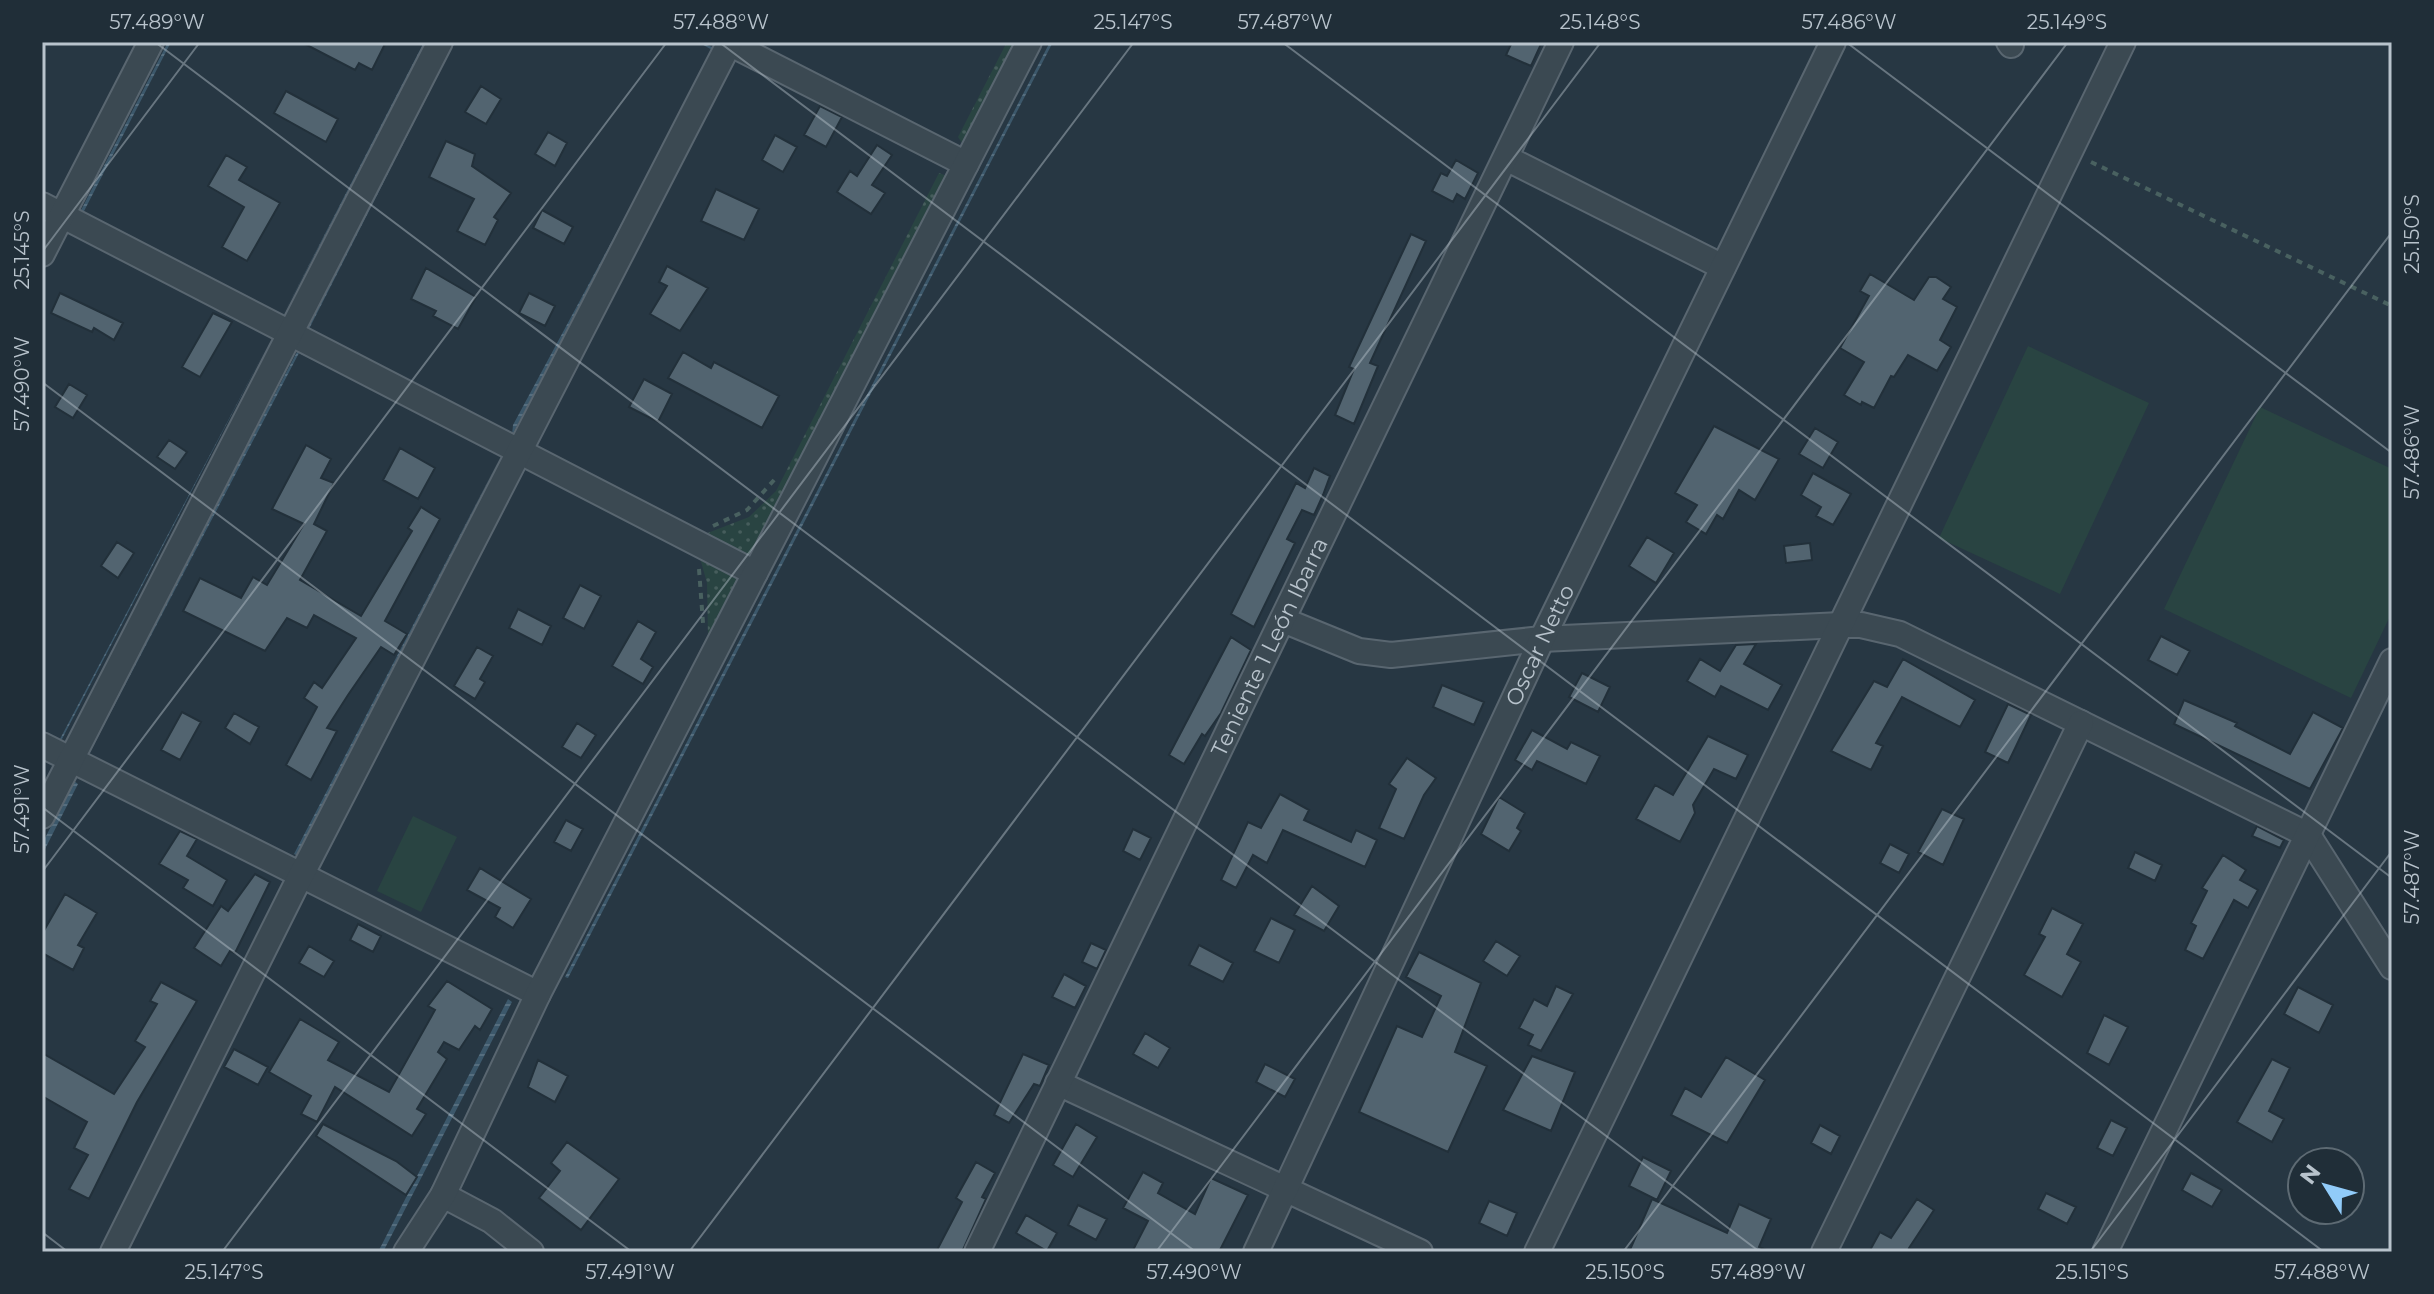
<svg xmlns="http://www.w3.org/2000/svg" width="2434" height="1294" viewBox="0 0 2434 1294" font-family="Montserrat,sans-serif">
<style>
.grass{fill:url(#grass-dots)}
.pitch{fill:#294442}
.water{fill:url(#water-rules)}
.building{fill:#526470;stroke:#22303a;stroke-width:2}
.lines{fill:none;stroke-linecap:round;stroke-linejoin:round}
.minor-casing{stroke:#596670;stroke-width:28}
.path{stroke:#496160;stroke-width:4;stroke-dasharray:6 6;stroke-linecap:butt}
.minor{stroke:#3b4952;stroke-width:24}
.ticks{fill:none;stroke:#b8c3cc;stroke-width:2;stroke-opacity:0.45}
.labels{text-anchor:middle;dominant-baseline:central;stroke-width:7;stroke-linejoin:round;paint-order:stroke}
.street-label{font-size:22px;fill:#b8c3cc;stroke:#202e38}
.neatline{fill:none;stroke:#b8c3cc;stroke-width:3}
.ticks-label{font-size:20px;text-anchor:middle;fill:#b8c3cc}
</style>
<defs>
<pattern id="grass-dots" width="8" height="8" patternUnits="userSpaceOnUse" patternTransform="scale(2)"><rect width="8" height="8" fill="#294442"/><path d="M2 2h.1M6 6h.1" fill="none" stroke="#465d5c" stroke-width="1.8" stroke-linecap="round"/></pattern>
<pattern id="water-rules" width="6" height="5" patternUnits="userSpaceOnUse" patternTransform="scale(2)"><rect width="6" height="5" fill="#3c586b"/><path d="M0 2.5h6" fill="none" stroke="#566e7f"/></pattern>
</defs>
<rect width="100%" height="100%" fill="#273743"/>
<path class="grass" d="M 1007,42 L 1017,42 L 962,143 L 958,137 Z
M 939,173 L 947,176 L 708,637 L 707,583 L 700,558 L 705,534 L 749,517 L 776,491 Z"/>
<path class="pitch" d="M 2028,346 L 2149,403 L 2060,594 L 1939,538 Z
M 2260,407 L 2392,469 L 2392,612 L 2351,698 L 2164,609 Z
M 413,816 L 457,837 L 421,912 L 377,891 Z"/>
<path class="water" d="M 168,42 L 171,42 L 82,215 L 79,214 Z
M 424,42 L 426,42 L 281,319 Z
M 453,42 L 455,42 L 309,329 L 307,328 Z
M 698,42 L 718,49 L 512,435 L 513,425 L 714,51 Z
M 1050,42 L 1053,42 L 568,978 L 565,977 Z
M 271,339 L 62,739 L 60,739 Z
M 298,350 L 497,452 L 299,353 L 90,752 L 87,751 Z
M 501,456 L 297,855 L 294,854 Z
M 74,781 L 78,784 L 42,855 L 42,844 Z
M 303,900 L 128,1252 L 125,1252 Z
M 508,999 L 512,1002 L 383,1252 L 378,1252 Z"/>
<path class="building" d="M 301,42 L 386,42 L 372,70 L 359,63 L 355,70 Z
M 1512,42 L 1542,42 L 1531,66 L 1506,55 Z
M 481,86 L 501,99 L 486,124 L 465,112 Z
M 286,91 L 338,119 L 326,142 L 274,113 Z
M 820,106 L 842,117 L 826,147 L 804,135 Z
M 548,132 L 567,143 L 555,166 L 535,154 Z
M 775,135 L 797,147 L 783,172 L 762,160 Z
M 446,141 L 475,154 L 472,166 L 511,193 L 494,217 L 498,220 L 485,245 L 457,231 L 474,199 L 429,177 Z
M 877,145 L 892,155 L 872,185 L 885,193 L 871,214 L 837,192 L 850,171 L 857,176 Z
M 226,155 L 247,167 L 239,180 L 280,203 L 247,261 L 222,247 L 244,207 L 208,186 Z
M 1456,160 L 1478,173 L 1465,199 L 1457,194 L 1453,202 L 1432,191 L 1441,173 L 1447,176 Z
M 716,189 L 759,209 L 744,240 L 701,221 Z
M 542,210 L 573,227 L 564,244 L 533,228 Z
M 1411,234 L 1426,241 L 1370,363 L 1378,366 L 1354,424 L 1335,415 L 1354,369 L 1349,367 Z
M 667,266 L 708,288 L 680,331 L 650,314 L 667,286 L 659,282 Z
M 426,268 L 476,297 L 458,329 L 433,316 L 436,311 L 411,299 Z
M 1870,274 L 1914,300 L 1929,277 L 1936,277 L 1951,287 L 1943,299 L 1957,307 L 1940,340 L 1951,347 L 1937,371 L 1908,355 L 1894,377 L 1891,376 L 1874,408 L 1862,402 L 1861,405 L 1844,395 L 1864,362 L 1840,348 L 1869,296 L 1860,291 Z
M 60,293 L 123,323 L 114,340 L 94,328 L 92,332 L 51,313 Z
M 529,293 L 555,306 L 545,326 L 519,313 Z
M 213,313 L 232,322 L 200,377 L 182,367 Z
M 683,352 L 711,368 L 714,362 L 779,396 L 762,428 L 668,378 Z
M 644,379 L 672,394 L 658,422 L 629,407 Z
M 69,384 L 87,395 L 73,418 L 55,407 Z
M 1714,426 L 1779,459 L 1755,500 L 1739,490 L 1723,519 L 1717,515 L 1706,534 L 1686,522 L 1697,505 L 1675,493 Z
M 1815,428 L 1838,442 L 1823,468 L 1799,454 Z
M 169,440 L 187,452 L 175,469 L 157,457 Z
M 306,445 L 331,459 L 321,478 L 334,483 L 314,524 L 327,531 L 300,580 L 361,616 L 412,531 L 408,528 L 421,507 L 440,519 L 385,621 L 407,634 L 394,655 L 381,647 L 348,695 L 327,728 L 337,731 L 311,780 L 286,765 L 317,707 L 304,698 L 314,682 L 322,688 L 356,638 L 314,615 L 307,628 L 287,618 L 265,651 L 183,611 L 200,578 L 241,598 L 253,577 L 267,585 L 304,524 L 272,509 Z
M 400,448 L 435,468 L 418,499 L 383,480 Z
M 1314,468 L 1330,476 L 1323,495 L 1314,515 L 1302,510 L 1287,539 L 1295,543 L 1254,627 L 1231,614 L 1296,483 L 1305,488 Z
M 1813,473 L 1851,494 L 1833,525 L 1816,516 L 1821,507 L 1801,495 Z
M 1647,537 L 1674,553 L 1656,583 L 1629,566 Z
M 117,542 L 134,553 L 118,578 L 101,566 Z
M 1810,543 L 1812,560 L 1786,563 L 1784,546 Z
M 580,585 L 601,596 L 584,629 L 563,618 Z
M 518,609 L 551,626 L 542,645 L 509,628 Z
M 638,621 L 656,632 L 641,659 L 653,667 L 643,684 L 612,666 Z
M 2161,636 L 2190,651 L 2177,675 L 2148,660 Z
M 1231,637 L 1251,650 L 1221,713 L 1205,736 L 1202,734 L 1184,764 L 1169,755 Z
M 1756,644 L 1744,664 L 1782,685 L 1768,710 L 1721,686 L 1715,697 L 1687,681 L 1700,659 L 1720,671 L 1736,645 Z
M 477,647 L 493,656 L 480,679 L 485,682 L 475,699 L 454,686 Z
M 1903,659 L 1975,700 L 1960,727 L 1902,697 L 1876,743 L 1883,746 L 1871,770 L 1831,751 L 1874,681 L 1887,687 Z
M 1582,673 L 1610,687 L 1598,712 L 1569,697 Z
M 1442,685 L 1484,702 L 1474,725 L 1433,707 Z
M 2184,700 L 2237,723 L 2235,726 L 2290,754 L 2313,712 L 2343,728 L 2310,789 L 2174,724 Z
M 2008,704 L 2031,715 L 2008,763 L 1985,752 Z
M 182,712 L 201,722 L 180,760 L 161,750 Z
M 234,713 L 259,727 L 250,744 L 225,728 Z
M 577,723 L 596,735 L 581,758 L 562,747 Z
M 1532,730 L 1567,749 L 1571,742 L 1600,756 L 1586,784 L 1537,761 L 1532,770 L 1515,760 Z
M 1708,736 L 1748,755 L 1736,779 L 1714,769 L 1693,805 L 1695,813 L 1680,842 L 1636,819 L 1655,785 L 1673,795 Z
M 1407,758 L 1436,778 L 1424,795 L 1404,839 L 1379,828 L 1396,789 L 1389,784 Z
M 1280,794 L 1309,810 L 1304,820 L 1351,842 L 1356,830 L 1377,840 L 1365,867 L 1283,830 L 1267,863 L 1253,855 L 1236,888 L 1221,880 L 1248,822 L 1261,828 Z
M 1499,797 L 1525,813 L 1517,828 L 1521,831 L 1509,851 L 1481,834 Z
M 1942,809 L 1964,819 L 1943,865 L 1918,852 Z
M 566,820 L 583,829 L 571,851 L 554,842 Z
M 2257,826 L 2284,840 L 2280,848 L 2252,836 Z
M 1133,829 L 1151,838 L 1140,860 L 1123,851 Z
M 180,831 L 197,839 L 187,856 L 227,880 L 213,906 L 183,888 L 188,880 L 159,864 Z
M 1890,844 L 1909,854 L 1899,873 L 1880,863 Z
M 2135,852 L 2162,865 L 2155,881 L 2128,868 Z
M 2223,855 L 2246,870 L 2240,880 L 2258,890 L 2248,908 L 2234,900 L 2203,959 L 2185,950 L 2196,926 L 2191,923 L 2207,891 L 2202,888 Z
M 480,868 L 531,899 L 513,928 L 495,917 L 500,908 L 467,890 Z
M 255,874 L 270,882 L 235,953 L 230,951 L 221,966 L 194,948 L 221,906 L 228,911 Z
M 1312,886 L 1339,906 L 1324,931 L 1294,915 Z
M 65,894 L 97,913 L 78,945 L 84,948 L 73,970 L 42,953 L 42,934 Z
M 2052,908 L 2083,924 L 2067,954 L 2081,962 L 2062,997 L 2024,975 L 2045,937 L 2039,934 Z
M 1271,918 L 1295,930 L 1279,963 L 1254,951 Z
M 358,924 L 381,936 L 373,952 L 350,940 Z
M 1496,941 L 1520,956 L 1507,976 L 1483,961 Z
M 1091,943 L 1106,950 L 1097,969 L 1082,962 Z
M 1199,945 L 1233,963 L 1223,982 L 1189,965 Z
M 309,946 L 334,961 L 324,977 L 299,963 Z
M 1419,952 L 1481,983 L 1455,1052 L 1487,1066 L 1448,1152 L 1359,1112 L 1397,1026 L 1422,1037 L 1441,996 L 1406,977 Z
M 1064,974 L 1086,986 L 1075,1008 L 1052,997 Z
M 447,981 L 492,1009 L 480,1030 L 475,1026 L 459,1050 L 444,1042 L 438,1052 L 447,1059 L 417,1109 L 426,1114 L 412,1136 L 335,1087 L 317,1122 L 301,1114 L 311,1096 L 269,1072 L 300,1019 L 339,1042 L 328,1060 L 389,1092 L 435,1010 L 428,1006 Z
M 161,982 L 197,1001 L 137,1102 L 89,1199 L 69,1189 L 88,1155 L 74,1148 L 87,1122 L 42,1096 L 42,1053 L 114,1094 L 145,1047 L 135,1041 L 157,1004 L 150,1001 Z
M 1556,986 L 1573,994 L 1541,1051 L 1528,1045 L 1533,1035 L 1519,1028 L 1534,999 L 1547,1006 Z
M 2298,987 L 2333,1005 L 2319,1033 L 2284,1014 Z
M 2104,1015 L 2128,1027 L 2109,1065 L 2087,1053 Z
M 1145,1033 L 1170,1048 L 1158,1068 L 1133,1054 Z
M 234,1049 L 268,1067 L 258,1085 L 224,1067 Z
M 1023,1054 L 1049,1065 L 1040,1086 L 1034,1084 L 1009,1123 L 994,1115 Z
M 1532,1056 L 1575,1072 L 1551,1131 L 1503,1110 Z
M 1726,1057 L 1765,1080 L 1727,1143 L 1671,1115 L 1685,1088 L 1701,1097 Z
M 2272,1059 L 2290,1068 L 2269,1111 L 2284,1119 L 2272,1142 L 2237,1122 Z
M 538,1060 L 568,1076 L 555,1102 L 528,1087 Z
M 1265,1064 L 1295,1079 L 1285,1097 L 1256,1082 Z
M 2111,1120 L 2127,1128 L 2113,1156 L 2097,1148 Z
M 323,1124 L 396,1161 L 417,1177 L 406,1195 L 316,1136 Z
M 1076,1124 L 1097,1137 L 1073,1177 L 1053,1165 Z
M 1820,1125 L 1840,1136 L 1831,1154 L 1811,1143 Z
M 567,1142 L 619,1179 L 581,1230 L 539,1198 L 560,1171 L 551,1163 Z
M 1643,1157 L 1671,1171 L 1657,1200 L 1629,1186 Z
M 976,1162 L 995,1173 L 982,1197 L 986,1199 L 962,1252 L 936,1252 L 962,1202 L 956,1198 Z
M 1143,1172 L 1163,1183 L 1158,1193 L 1195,1214 L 1211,1178 L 1248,1195 L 1219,1252 L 1132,1252 L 1148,1221 L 1123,1208 Z
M 2191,1173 L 2222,1190 L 2212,1207 L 2182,1190 Z
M 2046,1193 L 2076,1207 L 2067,1224 L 2038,1209 Z
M 1652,1199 L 1727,1233 L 1739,1204 L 1771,1219 L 1759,1247 L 1771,1252 L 1629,1252 Z
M 1917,1199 L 1934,1210 L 1909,1248 L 1917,1252 L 1869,1252 L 1880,1232 L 1891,1238 Z
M 1489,1201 L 1517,1213 L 1507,1236 L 1479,1223 Z
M 1078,1205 L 1107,1219 L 1096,1240 L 1068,1225 Z
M 1026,1215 L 1057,1233 L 1047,1251 L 1016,1233 Z"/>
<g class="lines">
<defs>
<g id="minor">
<path d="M 727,42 L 966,164"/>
<path d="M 2009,42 L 2011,45"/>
<path d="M 1506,158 L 1723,267"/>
<path d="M 42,205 L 755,573"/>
<path d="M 42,254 L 151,42"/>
<path d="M 1283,620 L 1359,651 L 1391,655 L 1542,639 L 1841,625 L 1861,625 L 1900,634 L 2308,835 L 2392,967"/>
<path d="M 42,745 L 538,994"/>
<path d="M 42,816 L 440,42"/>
<path d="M 1058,1083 L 1420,1252"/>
<path d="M 443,1195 L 492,1221 L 531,1252"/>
<path d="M 113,1252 L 294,889 L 730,42"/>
<path d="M 406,1252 L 443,1195 L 538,994 L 1029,42"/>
<path id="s1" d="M 977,1252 L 1561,42"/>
<path id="s2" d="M 1256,1252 L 1542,639 L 1833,42"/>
<path d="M 1537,1252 L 2123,42"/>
<path d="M 1824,1252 L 2081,723"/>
<path d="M 2105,1252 L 2392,661"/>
</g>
</defs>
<use href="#minor" class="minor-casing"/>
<path class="path" d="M 2091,162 L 2392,306
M 713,526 L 747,510 L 775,479
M 699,569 L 703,623"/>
<use href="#minor" class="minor"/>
</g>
<path class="ticks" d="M 155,42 L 1760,1252M 719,42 L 2324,1252M 1282,42 L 2392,878M 1846,42 L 2392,453M 42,252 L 200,42M 42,382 L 1196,1252M 42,807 L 632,1252M 42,872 L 667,42M 42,1232 L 68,1252M 222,1252 L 1134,42M 689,1252 L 1601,42M 1156,1252 L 2068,42M 1623,1252 L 2392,232M 2090,1252 L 2392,851"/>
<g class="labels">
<g class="street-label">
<text stroke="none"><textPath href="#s2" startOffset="670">Oscar Netto</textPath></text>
<text stroke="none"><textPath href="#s1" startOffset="672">Teniente 1 León Ibarra</textPath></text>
</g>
</g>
<rect width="2434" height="1294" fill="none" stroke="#202e38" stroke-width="88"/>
<g transform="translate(2326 1186) rotate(307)"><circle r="38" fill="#202e38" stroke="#5d6a73" stroke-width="2"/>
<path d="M0-6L14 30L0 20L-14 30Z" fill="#91cbf9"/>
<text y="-12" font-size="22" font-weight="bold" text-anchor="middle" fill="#b8c3cc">N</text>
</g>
<rect x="44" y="44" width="2346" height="1206" class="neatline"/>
<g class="ticks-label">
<text x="157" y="29">57.489°W</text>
<text x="721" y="29">57.488°W</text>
<text x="1133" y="29">25.147°S</text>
<text x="1285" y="29">57.487°W</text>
<text x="1600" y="29">25.148°S</text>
<text x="1849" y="29">57.486°W</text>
<text x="2067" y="29">25.149°S</text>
<text transform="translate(2412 234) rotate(-90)" y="7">25.150°S</text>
<text transform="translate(22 250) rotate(-90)" y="7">25.145°S</text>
<text transform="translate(22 384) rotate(-90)" y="7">57.490°W</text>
<text transform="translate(2412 452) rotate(-90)" y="7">57.486°W</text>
<text transform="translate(22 809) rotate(-90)" y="7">57.491°W</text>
<text transform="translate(2412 877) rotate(-90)" y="7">57.487°W</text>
<text x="224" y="1279">25.147°S</text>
<text x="630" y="1279">57.491°W</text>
<text x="1194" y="1279">57.490°W</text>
<text x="1625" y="1279">25.150°S</text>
<text x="1758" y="1279">57.489°W</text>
<text x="2092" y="1279">25.151°S</text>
<text x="2322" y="1279">57.488°W</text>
</g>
</svg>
